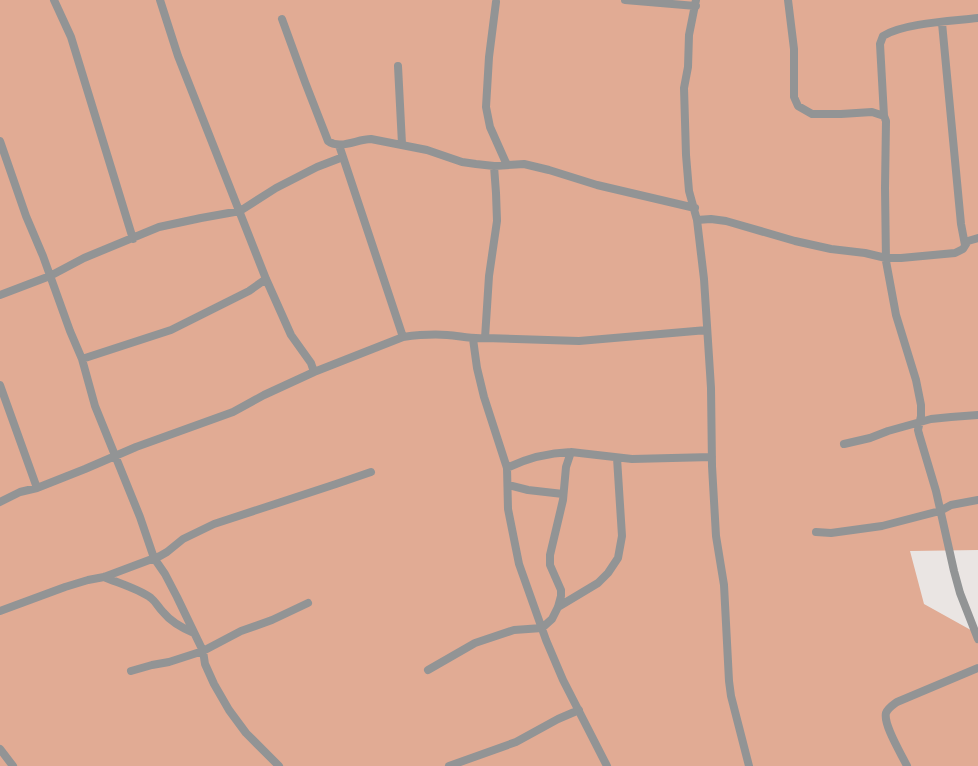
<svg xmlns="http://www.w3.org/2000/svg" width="978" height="766" viewBox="0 0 978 766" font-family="'Libre Baskerville',serif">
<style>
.grass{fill:#e1ab94}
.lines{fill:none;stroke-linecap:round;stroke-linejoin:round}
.minor{stroke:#929495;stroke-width:8}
</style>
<rect width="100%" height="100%" fill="#eae5e3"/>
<path class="grass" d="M 0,0 L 978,0 L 978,550 L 910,551 L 924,604 L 978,634 L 978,766 L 0,766 Z"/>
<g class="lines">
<path class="minor" d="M 54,0 L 71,37 L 133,239
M 625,0 L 696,6
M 696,0 L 689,35 L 688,67 L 684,88 L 686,155 L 689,191 L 697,220 L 704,279 L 711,388 L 712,466 L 716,536 L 724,585 L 729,681 L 731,696 L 749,766
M 788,0 L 794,49 L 794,97 L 798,106 L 812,114 L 841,114 L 872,112 L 884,116 L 886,121 L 885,188 L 886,261 L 896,315 L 916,380 L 921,405 L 921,416 L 918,430 L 919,434 L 936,491 L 954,571 L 960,593 L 978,639
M 496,2 L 489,57 L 486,107 L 490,127 L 507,165
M 282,19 L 305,82 L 328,141 C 340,150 357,139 371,139 L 427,150 L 462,162 L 476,164 L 494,166 L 524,164 L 549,170 L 597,185 L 695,208
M 942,23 L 961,224 L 965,245
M 398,66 L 402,144
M 884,116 L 880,44 L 883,36 C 903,23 953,21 978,18
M 0,141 L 26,216 L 43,256 L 70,331 L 82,359 L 95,406 L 140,517 L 154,558 L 165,574 L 177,597 L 203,651 L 205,664 L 214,684 L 229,710 L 246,733 L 279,766
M 339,145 L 403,337 C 418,335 433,334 447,335 C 461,336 470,339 485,338 L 579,341 L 707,330
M 697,220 L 711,219 L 726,221 L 795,241 L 831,249 L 865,253 L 886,258 L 901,258 L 955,253 L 963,249 L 968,241 L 978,238
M 0,295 L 50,276 L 84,258 L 159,227 L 201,218 L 240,211 L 276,188 L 317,167 L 343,157
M 485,338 L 489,276 L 497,221 L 496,193 L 494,166
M 473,339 L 477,368 L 484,397 L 507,468 L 508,509 L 519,564 L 546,640 L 563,680 L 607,766
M 82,359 L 171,330 L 249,291 L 266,279
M 314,372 L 403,337
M 0,385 L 37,488
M 844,444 L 870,438 L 888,431 L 931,419 L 951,417 L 978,415
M 507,468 C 527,458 548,453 571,452
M 508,485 L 528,490 L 563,494
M 0,502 L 20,492 L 37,488 L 85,469 L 136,447 L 233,412 L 264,395 L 314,372 L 311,363 L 291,335 L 266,279 L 178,56 L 160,0
M 816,532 L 831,533 L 882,526 L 940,511 L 951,505 L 978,500
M 104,577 C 118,583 139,589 151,598 C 156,602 158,607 163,612 C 171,622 182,628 194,633
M 558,607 L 598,583 L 608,573 L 618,558 L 622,536 L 617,458
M 0,611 L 65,587 L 88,580 L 104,577 L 160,556 L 167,552 L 183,539 L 214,524 L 336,484 L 371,472
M 428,670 L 475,643 L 514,630 L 542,628 L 552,619 L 558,607 L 561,596 L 561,590 L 550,565 L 550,555 L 563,500 L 566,467 L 571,452 L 632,459 L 712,457
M 131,671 L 152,665 L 169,662 L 203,651 L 241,631 L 272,620 L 308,603
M 0,749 L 13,766
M 449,766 L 516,742 L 558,719 L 579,710
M 907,766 C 902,755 883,725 886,713 C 888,708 893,705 897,702 L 978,668"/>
</g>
</svg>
